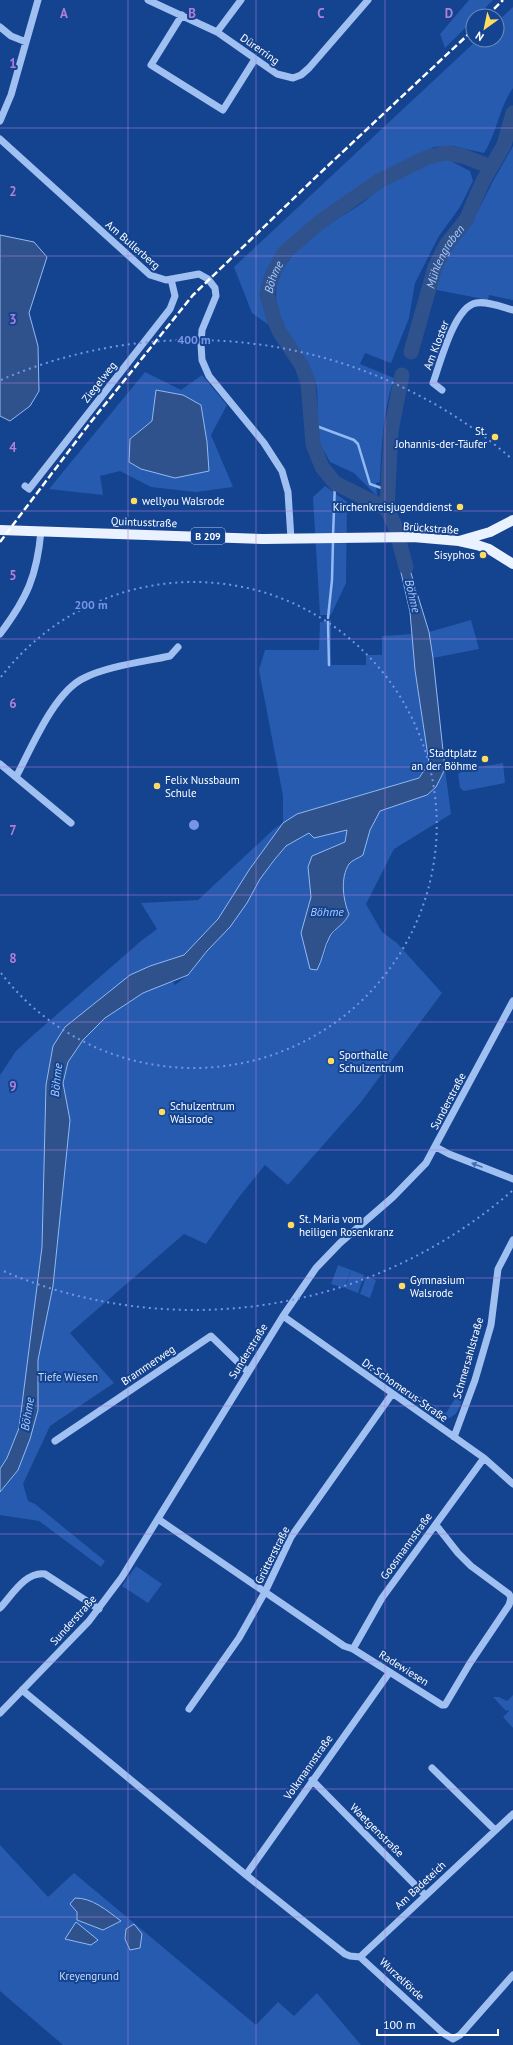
<svg xmlns="http://www.w3.org/2000/svg" width="513" height="2045" viewBox="0 0 513 2045" font-family="'PT Sans',sans-serif">
<style>
.green{fill:#265baf;fill-rule:evenodd}
.water{fill:#30528c;stroke:#92baf4}
.lines{fill:none;stroke-linecap:round;stroke-linejoin:round}
.stream{stroke:#92baf4;stroke-width:2.5}
.river{stroke:#30528c;stroke-width:15}
.minor{stroke:#a0c0f1;stroke-width:7}
.major{stroke:#eaf1ff;stroke-width:10}
.rail{stroke:#fff;stroke-width:2.5;stroke-dasharray:7 3;stroke-linecap:butt}
.oneway{fill:#456fb2}
.grid{fill:none;stroke:#b080d9;stroke-width:1;stroke-opacity:0.55}
.ring{fill:none;stroke:#7795e8;stroke-width:2;stroke-dasharray:2 4}
.poi-dot{fill:#ffdb60;stroke:#144390;stroke-width:1.5}
.labels{text-anchor:middle;dominant-baseline:central;stroke-width:4;stroke-linejoin:round;paint-order:stroke}
.shield{fill:#144390;stroke:#b8c7de;stroke-width:1}
.shield-label{font-size:10px;font-weight:bold;fill:#fff}
.street-label{font-size:11px;fill:#fff;stroke:#144390}
.poi-label{font-size:11px;fill:#fff;stroke:#144390;text-anchor:start}
.park-label{font-size:11px;fill:#c7dcfc;stroke:#144390}
.water-label{font-size:12px;font-style:italic;fill:#accaf8;stroke:#144390}
.grid-label{font-size:13px;text-anchor:middle;font-weight:bold;fill:#b080d9;stroke:#144390;stroke-width:4;stroke-linejoin:round;paint-order:stroke}
.centre{fill:#7795e8;stroke:#144390;stroke-width:2}
.ring-label{font-size:12px;text-anchor:middle;font-weight:bold;fill:#7795e8;stroke:#144390;stroke-width:4;stroke-linejoin:round;paint-order:stroke}
</style>
<rect width="100%" height="100%" fill="#144390"/>
<path class="green" d="M 469,0 L 493,0 L 477,16 L 473,16 L 473,20 L 445,48 L 440,34 Z
M 513,7 L 513,88 C 499,107 497,133 484,153 L 453,146 L 434,147 L 378,177 L 316,220 L 277,253 L 265,275 L 262,300 L 273,328 L 252,313 L 234,267 L 477,40 L 497,40 L 497,22 Z
M 513,146 L 513,300 L 489,295 L 488,300 L 432,289 L 451,247 L 472,223 L 493,181 Z
M 445,158 L 470,171 L 473,181 L 460,207 L 439,236 L 415,283 L 409,318 L 391,363 L 365,353 L 360,364 L 394,378 C 383,412 381,447 380,482 L 376,483 L 377,496 L 354,473 L 330,462 C 326,454 320,445 318,437 C 314,419 321,400 315,380 C 305,349 276,331 276,296 C 276,253 327,226 358,206 C 367,200 375,192 384,185 C 402,173 425,165 445,158 Z
M 145,372 L 181,390 L 202,375 L 227,405 L 211,435 L 233,487 L 196,492 L 151,487 L 120,471 L 100,476 L 103,495 L 49,489 ZM 156,390 L 201,405 L 207,442 L 130,439 L 152,421 Z
M 325,486 L 347,502 L 346,583 L 331,615 L 320,615 L 313,497 Z
M 331,620 L 331,665 L 366,665 L 366,655 L 382,655 L 382,636 L 413,634 L 415,670 L 429,763 L 418,778 L 297,814 L 249,870 L 218,919 L 184,955 L 150,966 L 130,975 L 53,1046 L 46,1085 L 42,1247 L 19,1428 L 7,1458 L 0,1469 L 0,1075 L 16,1051 L 31,1037 L 141,941 L 157,929 L 141,903 L 198,900 L 274,829 L 283,823 L 283,796 L 259,670 L 265,650 L 319,650 L 320,622 Z
M 471,620 L 479,649 L 433,658 L 429,632 Z
M 503,763 L 505,783 L 464,791 L 460,788 L 458,774 L 466,769 Z
M 445,769 L 451,814 L 394,849 L 366,904 L 382,932 L 397,943 L 442,993 L 361,1102 L 288,1185 L 265,1165 L 239,1197 L 206,1244 L 184,1234 L 70,1333 L 114,1383 L 50,1426 L 23,1484 L 28,1501 L 35,1504 L 105,1561 L 101,1567 L 39,1521 L 0,1515 L 0,1492 L 8,1483 L 38,1410 L 38,1360 L 53,1286 L 70,1120 L 63,1083 L 68,1062 L 83,1040 L 105,1018 L 143,993 L 172,981 L 175,985 L 188,975 L 247,903 L 260,879 L 286,846 L 310,833 L 314,838 L 347,829 L 345,842 L 312,856 L 308,867 L 311,897 L 308,913 L 323,958 L 330,937 L 349,915 C 344,900 340,878 349,864 C 352,860 359,858 363,855 L 370,830 L 380,811 L 427,795 L 436,787 Z
M 338,1265 L 351,1270 L 344,1288 L 331,1284 Z
M 351,1270 L 364,1275 L 358,1293 L 345,1288 Z
M 366,1277 L 376,1280 L 370,1298 L 360,1294 Z
M 413,1391 L 446,1413 L 458,1394 L 462,1399 C 459,1409 457,1417 445,1419 L 410,1394 Z
M 136,1566 L 162,1584 L 148,1603 L 122,1586 Z
M 513,1695 L 513,1728 L 503,1717 L 509,1711 L 508,1710 L 506,1711 L 493,1697 L 499,1697 L 507,1701 Z
M 0,1845 L 48,1897 L 74,1873 L 256,2025 L 278,2002 L 294,2016 L 317,1993 L 361,2045 L 63,2045 L 0,1991 Z"/>
<path class="water" d="M 0,235 L 34,242 L 47,257 L 29,313 L 38,346 L 39,391 L 30,406 L 10,421 L 0,416 Z
M 156,390 L 183,395 L 201,405 L 207,442 L 209,471 L 175,478 L 141,469 L 129,462 L 130,439 L 152,421 Z
M 395,546 L 403,547 L 429,632 L 433,658 L 445,769 L 436,787 L 427,795 L 380,811 L 370,830 L 363,855 C 359,858 352,860 349,864 C 340,878 343,900 349,914 C 345,924 335,928 330,936 C 324,947 323,959 317,970 L 310,969 L 301,933 L 311,897 L 308,867 L 312,856 L 345,842 L 347,830 L 314,838 L 309,833 L 286,846 L 275,859 L 260,879 L 247,903 L 230,927 L 207,951 L 188,975 L 143,993 L 105,1018 L 83,1040 L 68,1062 L 63,1083 L 70,1120 L 53,1286 L 38,1360 L 38,1410 L 30,1439 L 18,1470 L 0,1492 L 0,1469 L 7,1458 L 19,1428 L 42,1247 L 46,1085 L 53,1046 L 65,1027 L 130,975 L 150,966 L 184,955 L 218,919 L 249,870 L 283,823 L 297,814 L 419,778 L 429,763 L 415,670 L 410,612 Z
M 75,1898 C 93,1898 106,1910 121,1921 L 103,1930 L 77,1920 L 77,1912 L 70,1904 Z
M 76,1922 L 98,1940 L 91,1945 L 65,1939 Z
M 134,1924 L 142,1934 L 140,1948 L 130,1950 L 125,1939 L 126,1929 Z"/>
<g class="lines">
<path class="stream" d="M 311,424 L 354,440 L 358,444 L 370,484 L 387,490
M 333,536 L 335,483
M 328,618 L 332,580 L 333,541
M 328,622 L 329,665"/>
<g class="river">
<path id="s1" d="M 411,352 L 435,267 L 446,245 L 466,220 L 483,181 L 504,145 L 513,113"/>
<path d="M 387,509 L 391,431 L 402,375"/>
<path id="s2" d="M 406,567 L 395,526 L 387,509 L 335,483 L 322,467 L 313,444 L 308,383 L 302,366 L 279,331 L 273,316 L 267,294 L 272,275 L 284,253 L 320,222 L 379,181 L 428,157 L 446,153 L 463,156 L 491,167"/>
</g>
<path class="minor" d="M 148,0 L 217,32 L 277,74 L 293,78 L 301,75 L 309,68 L 368,0
M 182,15 L 151,65 L 223,110 L 255,59
M 0,27 L 11,36 L 26,42
M 217,32 L 241,0
M 0,121 L 11,95 L 38,0
M 0,139 L 150,275 L 166,280 L 199,274 L 208,279 L 215,288 L 216,296 L 202,330 L 201,344 L 202,360 L 209,376 L 264,443 L 282,471 L 288,492 L 291,539
M 442,390 L 433,383 C 440,364 454,307 476,303 C 487,301 502,307 513,310
M 25,486 L 29,489 L 170,309 L 175,296 L 171,279
M 0,634 C 27,598 37,576 41,531
M 0,764 L 71,823
M 16,777 C 31,749 54,692 84,678 C 108,666 143,662 170,656 L 178,647
M 436,1147 L 449,1154 L 513,1179
M 283,1316 L 484,1458 L 513,1484
M 454,1437 L 475,1380 L 491,1325 L 498,1269 L 513,1240
M 55,1441 L 211,1336 L 248,1372
M 158,1519 L 344,1646 L 353,1649 L 442,1705 L 445,1705 L 470,1663 L 509,1605 L 511,1598 L 509,1594 L 471,1566 L 458,1553 L 436,1525
M 0,1608 C 12,1595 26,1571 45,1574 L 99,1609
M 353,1649 L 382,1598 L 484,1458
M 22,1690 L 246,1875 L 345,1954 L 350,1956 L 360,1957
M 189,1709 L 239,1638 L 265,1592 L 291,1537 L 392,1394
M 0,1713 L 89,1621 L 122,1577 L 283,1316 L 316,1268 L 340,1243 L 393,1197 L 426,1163 L 513,1001
M 432,1768 L 495,1830
M 312,1780 L 425,1895
M 246,1875 L 389,1673
M 360,1957 L 443,2033 L 453,2039 L 460,2035 L 513,1975
M 360,1957 L 513,1814"/>
<path class="major" d="M 0,530 L 263,539 L 413,537 L 459,541 L 477,545 L 489,549 L 513,564
M 459,541 L 490,532 L 513,520"/>
<path class="rail" d="M 487,16 L 503,0
M 0,542 L 90,423 L 193,295 L 318,175 L 473,30"/>
</g>
<defs><path id="oneway-solid" d="M-6-.8H1V-3.2L6.5 0L1 3.2V.8H-6Z"/></defs>
<use class="oneway" href="#oneway-solid" transform="translate(477 1165) rotate(-159)"/>
<path class="grid" d="M 128,0 L 128,2045M 256,0 L 256,2045M 385,0 L 385,2045M 0,128 L 513,128M 0,256 L 513,256M 0,383 L 513,383M 0,511 L 513,511M 0,639 L 513,639M 0,767 L 513,767M 0,895 L 513,895M 0,1022 L 513,1022M 0,1150 L 513,1150M 0,1278 L 513,1278M 0,1406 L 513,1406M 0,1534 L 513,1534M 0,1662 L 513,1662M 0,1789 L 513,1789M 0,1917 L 513,1917"/>
<g class="ring">
<path d="M1 677A243 243 0 1 1 1 973"/>
<path d="M512 1191A485 485 0 0 1 1 1270M1 380A485 485 0 0 1 512 459"/>
</g>
<g class="poi-dot">
<circle cx="495" cy="437" r="4"/>
<circle cx="134" cy="501" r="4"/>
<circle cx="460" cy="507" r="4"/>
<circle cx="483" cy="555" r="4"/>
<circle cx="485" cy="759" r="4"/>
<circle cx="157" cy="786" r="4"/>
<circle cx="331" cy="1061" r="4"/>
<circle cx="162" cy="1112" r="4"/>
<circle cx="291" cy="1225" r="4"/>
<circle cx="402" cy="1286" r="4"/>
</g>
<g class="labels">
<rect class="shield" x="191" y="528" width="34" height="16" rx="3"/>
<g class="shield-label">
<text x="208" y="536">B 209</text>
</g>
<g class="street-label">
<text transform="translate(260 49) rotate(35)">Dürerring</text>
<text transform="translate(133 245) rotate(41)">Am Bullerberg</text>
<text transform="translate(436 345) rotate(-69)">Am Kloster</text>
<text transform="translate(99 382) rotate(-52)">Ziegelweg</text>
<text transform="translate(144 522) rotate(2)">Quintusstraße</text>
<text transform="translate(431 528) rotate(4)">Brückstraße</text>
<text transform="translate(448 1101) rotate(-62)">Sunderstraße</text>
<text transform="translate(248 1351) rotate(-58)">Sunderstraße</text>
<text transform="translate(468 1358) rotate(-74)">Schmersahlstraße</text>
<text transform="translate(148 1365) rotate(-34)">Brammerweg</text>
<text transform="translate(405 1390) rotate(35)">Dr.-Schomerus-Straße</text>
<text transform="translate(406 1546) rotate(-54)">Goosmannstraße</text>
<text transform="translate(272 1555) rotate(-63)">Grütterstraße</text>
<text transform="translate(73 1620) rotate(-48)">Sunderstraße</text>
<text transform="translate(404 1668) rotate(32)">Radewiesen</text>
<text transform="translate(308 1767) rotate(-55)">Volkmannstraße</text>
<text transform="translate(377 1830) rotate(45)">Waetgenstraße</text>
<text transform="translate(420 1885) rotate(-43)">Am Badeteich</text>
<text transform="translate(402 1979) rotate(43)">Wurzelförde</text>
</g>
<g class="poi-label">
<text x="487" y="431" text-anchor="end">St.<tspan x="487" dy="13">Johannis-der-Täufer</tspan></text>
<text x="142" y="501">wellyou Walsrode</text>
<text x="452" y="507" text-anchor="end">Kirchenkreisjugenddienst</text>
<text x="475" y="555" text-anchor="end">Sisyphos</text>
<text x="477" y="753" text-anchor="end">Stadtplatz<tspan x="477" dy="13">an der Böhme</tspan></text>
<text x="165" y="780">Felix Nussbaum<tspan x="165" dy="13">Schule</tspan></text>
<text x="339" y="1055">Sporthalle<tspan x="339" dy="13">Schulzentrum</tspan></text>
<text x="170" y="1106">Schulzentrum<tspan x="170" dy="13">Walsrode</tspan></text>
<text x="299" y="1219">St. Maria vom<tspan x="299" dy="13">heiligen Rosenkranz</tspan></text>
<text x="410" y="1280">Gymnasium<tspan x="410" dy="13">Walsrode</tspan></text>
</g>
<g class="park-label">
<text x="68" y="1377">Tiefe Wiesen</text>
<text x="89" y="1976">Kreyengrund</text>
</g>
<g class="water-label">
<text stroke="none"><textPath href="#s1" startOffset="102">Mühlengraben</textPath></text>
<text stroke="none"><textPath href="#s2" startOffset="343">Böhme</textPath></text>
<text transform="translate(413 596) rotate(77)">Böhme</text>
<text x="327" y="911">Böhme</text>
<text transform="translate(56 1080) rotate(-84)">Böhme</text>
<text transform="translate(27 1414) rotate(-81)">Böhme</text>
</g>
</g>
<g class="grid-label">
<text x="64" y="18">A</text>
<text x="192" y="18">B</text>
<text x="321" y="18">C</text>
<text x="449" y="18">D</text>
<text x="13" y="68">1</text>
<text x="13" y="196">2</text>
<text x="13" y="324">3</text>
<text x="13" y="452">4</text>
<text x="13" y="580">5</text>
<text x="13" y="708">6</text>
<text x="13" y="835">7</text>
<text x="13" y="963">8</text>
<text x="13" y="1091">9</text>
</g>
<circle cx="194" cy="825" r="6" class="centre"/>
<g class="ring-label">
<text x="194" y="344">400 m</text>
<text x="91" y="609">200 m</text>
</g>
<g transform="translate(485 28) rotate(213)"><circle r="19" fill="#144390" stroke="#728ebc"/>
<path d="M0-3L7 15L0 10L-7 15Z" fill="#ffdb60"/>
<text y="-6" font-size="11" font-weight="bold" text-anchor="middle" fill="#ffffff">N</text>
</g>
<path d="M377 2029v6h121v-6" fill="none" stroke="#ffffff" stroke-width="2"/>
<text x="383" y="2029" font-size="12" fill="#ffffff" stroke="#144390" stroke-width="3" paint-order="stroke">100 m</text>
</svg>
